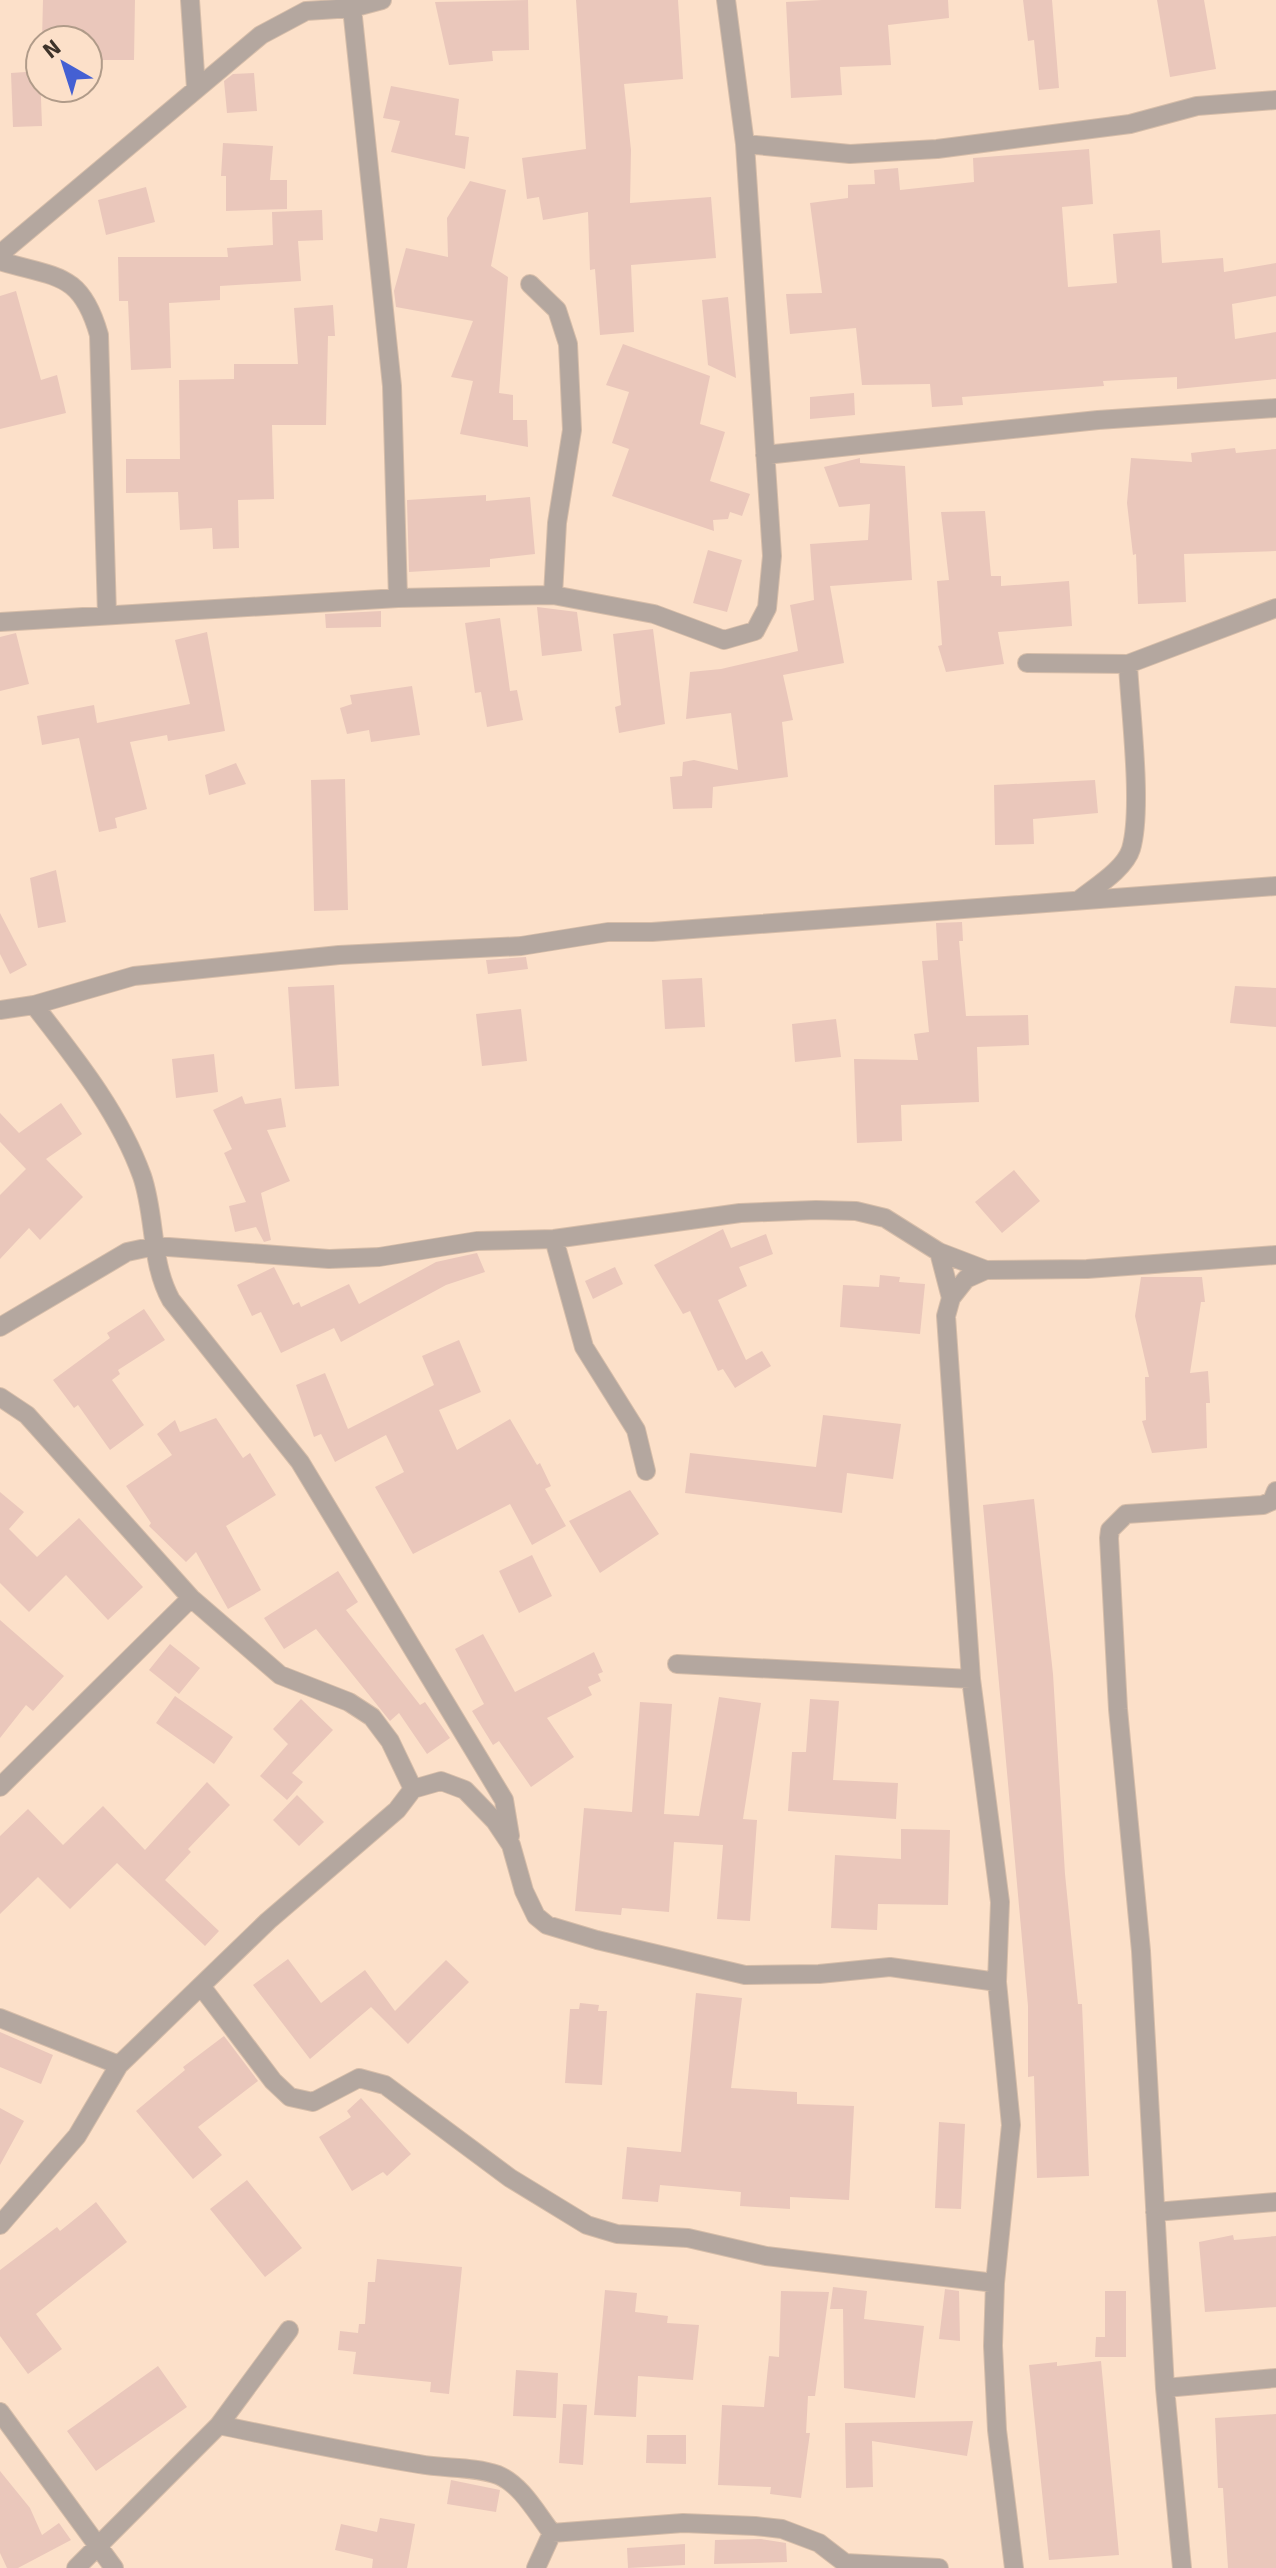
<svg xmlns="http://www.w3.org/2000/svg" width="1276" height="2568" viewBox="0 0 1276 2568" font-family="Signika,sans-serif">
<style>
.building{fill:#eac7bb}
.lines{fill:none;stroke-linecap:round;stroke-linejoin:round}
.minor-casing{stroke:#d6bda9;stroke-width:20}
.minor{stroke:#b4a79f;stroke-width:18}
</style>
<rect width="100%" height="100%" fill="#fce0c9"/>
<path class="building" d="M 43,0 L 135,0 L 134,60 L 88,60 L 88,40 L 42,40 Z
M 528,0 L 529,50 L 492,51 L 493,61 L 449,65 L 435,2 Z
M 576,0 L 678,0 L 683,79 L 624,84 L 631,150 L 630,203 L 711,197 L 716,258 L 631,265 L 634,332 L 600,335 L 595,269 L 590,270 L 588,212 L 543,220 L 539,197 L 527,199 L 522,158 L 586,149 Z
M 822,0 L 948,0 L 949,18 L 888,25 L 891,65 L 840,67 L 842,95 L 791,98 L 786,2 Z
M 1023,0 L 1052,0 L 1059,88 L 1039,90 L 1034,40 L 1028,41 Z
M 1157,0 L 1204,0 L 1216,69 L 1170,77 Z
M 40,71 L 42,126 L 13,127 L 11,73 Z
M 254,73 L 257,111 L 227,113 L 224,81 L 233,74 Z
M 391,86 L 459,99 L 455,135 L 469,137 L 465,169 L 391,152 L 400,121 L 383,118 Z
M 223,143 L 273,146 L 270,180 L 287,180 L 287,209 L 226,211 L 226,176 L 221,176 Z
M 1089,149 L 1093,204 L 1062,207 L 1068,287 L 1117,283 L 1113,234 L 1160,230 L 1162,263 L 1223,258 L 1224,272 L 1276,263 L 1276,296 L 1232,304 L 1235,339 L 1276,332 L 1276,379 L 1177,389 L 1177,377 L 1103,381 L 1104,386 L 962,397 L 963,405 L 932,407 L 930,384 L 862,385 L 856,328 L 790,334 L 786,294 L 822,293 L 810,203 L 848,198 L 848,185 L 875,184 L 874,170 L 898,168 L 900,190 L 974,182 L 973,158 Z
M 470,181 L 506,190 L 491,266 L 508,277 L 499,393 L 513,395 L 513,420 L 527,420 L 528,447 L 460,434 L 473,381 L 451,377 L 473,321 L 396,307 L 394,291 L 406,248 L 448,257 L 447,218 Z
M 146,187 L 155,222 L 106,235 L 98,200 Z
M 322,210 L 323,240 L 298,241 L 301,281 L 220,286 L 220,300 L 169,303 L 171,368 L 131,370 L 128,301 L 119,301 L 118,257 L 228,257 L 227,248 L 273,245 L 272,212 Z
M 16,291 L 41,380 L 57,375 L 66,413 L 0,429 L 0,296 Z
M 728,297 L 736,378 L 708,365 L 702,300 Z
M 333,305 L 335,336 L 328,336 L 326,425 L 272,425 L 274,499 L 238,500 L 239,548 L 213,549 L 212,528 L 180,530 L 178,492 L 126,493 L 126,459 L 180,459 L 179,380 L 234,379 L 234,364 L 298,364 L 294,308 Z
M 623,344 L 710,376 L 700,424 L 725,432 L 710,481 L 750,494 L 742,516 L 730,512 L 728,519 L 713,520 L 714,531 L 612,496 L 629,449 L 612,443 L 629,392 L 606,385 Z
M 854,393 L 855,415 L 810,419 L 810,397 Z
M 1235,448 L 1236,453 L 1276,449 L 1276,551 L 1184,554 L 1186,602 L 1138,604 L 1136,554 L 1133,555 L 1127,503 L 1131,458 L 1192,462 L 1191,453 Z
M 860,458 L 860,463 L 905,466 L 912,580 L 830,586 L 844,663 L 783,675 L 793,720 L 782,722 L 788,777 L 713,787 L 712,808 L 673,809 L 670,777 L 682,776 L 683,762 L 694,760 L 738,770 L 731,713 L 686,719 L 690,672 L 721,669 L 798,651 L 790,605 L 814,600 L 810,544 L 868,540 L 870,504 L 839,507 L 824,467 Z
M 486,495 L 486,501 L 530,497 L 535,554 L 490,559 L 490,567 L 409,572 L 407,500 Z
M 985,511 L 991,576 L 1001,576 L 1001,586 L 1069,581 L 1072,626 L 998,632 L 1004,664 L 946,672 L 938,646 L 942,645 L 937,581 L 949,580 L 941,512 Z
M 708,550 L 742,560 L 727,612 L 693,603 Z
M 537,607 L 577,612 L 582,651 L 542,656 Z
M 381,611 L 381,627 L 326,628 L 325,614 Z
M 500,618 L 510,691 L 517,690 L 523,720 L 487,727 L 481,692 L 475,693 L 465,623 Z
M 653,629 L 665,724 L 619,733 L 615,707 L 621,705 L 613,634 Z
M 207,632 L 225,731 L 168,741 L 167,735 L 130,742 L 147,809 L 115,818 L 117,828 L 99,832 L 79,738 L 42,745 L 37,716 L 94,705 L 97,723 L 190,704 L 175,640 Z
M 16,633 L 29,684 L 0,691 L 0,637 Z
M 412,686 L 420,735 L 371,742 L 369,730 L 347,734 L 340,708 L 352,704 L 350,695 Z
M 236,763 L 246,784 L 209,795 L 205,775 Z
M 345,779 L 348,910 L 314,911 L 311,780 Z
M 1095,780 L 1098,813 L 1033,819 L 1034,844 L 995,845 L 994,785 Z
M 56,870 L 66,922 L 38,928 L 30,878 Z
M 0,913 L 27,965 L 10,974 L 0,954 Z
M 962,922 L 963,941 L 959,941 L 966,1016 L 1028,1015 L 1029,1045 L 977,1047 L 979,1102 L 901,1105 L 902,1141 L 857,1143 L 854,1059 L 918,1060 L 914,1034 L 929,1032 L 922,961 L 938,960 L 936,923 Z
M 526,957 L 528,969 L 488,974 L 486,960 Z
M 702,978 L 705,1027 L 665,1029 L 662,980 Z
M 334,985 L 339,1086 L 295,1089 L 288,987 Z
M 1235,986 L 1276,988 L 1276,1027 L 1230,1023 Z
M 521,1009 L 527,1061 L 482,1066 L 476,1014 Z
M 836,1019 L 841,1057 L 795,1062 L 792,1024 Z
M 214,1054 L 218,1092 L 176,1098 L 172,1059 Z
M 242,1096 L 245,1104 L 281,1098 L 286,1127 L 267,1130 L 290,1181 L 261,1193 L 271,1240 L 264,1242 L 256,1227 L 235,1232 L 229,1206 L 246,1202 L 224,1153 L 232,1149 L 213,1110 Z
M 61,1103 L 82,1134 L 46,1159 L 83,1197 L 40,1240 L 29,1228 L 0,1259 L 0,1195 L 26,1169 L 0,1142 L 0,1113 L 19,1133 Z
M 1014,1170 L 1040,1201 L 1002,1233 L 975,1202 Z
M 723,1229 L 731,1248 L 766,1234 L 773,1254 L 739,1267 L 747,1286 L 718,1300 L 746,1360 L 762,1351 L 771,1366 L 735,1388 L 723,1369 L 718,1371 L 690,1311 L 683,1314 L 654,1265 Z
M 477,1253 L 485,1272 L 446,1285 L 341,1342 L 334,1328 L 281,1353 L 261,1312 L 252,1316 L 237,1285 L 274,1267 L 293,1305 L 299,1302 L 301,1307 L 349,1284 L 359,1304 L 436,1262 Z
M 615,1267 L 623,1284 L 593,1299 L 585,1281 Z
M 880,1275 L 900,1277 L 899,1282 L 925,1284 L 920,1334 L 840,1327 L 843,1285 L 879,1287 Z
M 1141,1277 L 1202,1277 L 1205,1302 L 1201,1302 L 1190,1373 L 1208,1371 L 1210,1403 L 1206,1403 L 1207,1448 L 1152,1453 L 1142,1421 L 1146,1420 L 1145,1377 L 1149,1377 L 1135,1316 Z
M 144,1309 L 165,1340 L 118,1370 L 120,1374 L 112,1380 L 144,1425 L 110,1450 L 78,1405 L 74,1408 L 53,1380 L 110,1338 L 107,1333 Z
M 459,1340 L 481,1392 L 439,1410 L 457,1450 L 510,1419 L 537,1465 L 540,1463 L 551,1486 L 545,1489 L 566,1526 L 532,1545 L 510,1504 L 413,1554 L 375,1487 L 404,1472 L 386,1435 L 335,1462 L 321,1434 L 314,1437 L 296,1385 L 325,1373 L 348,1429 L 434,1385 L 422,1356 Z
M 823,1415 L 901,1424 L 893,1479 L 847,1473 L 842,1513 L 685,1493 L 690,1453 L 816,1467 Z
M 216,1418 L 243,1458 L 250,1453 L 276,1495 L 226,1526 L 261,1590 L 228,1609 L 196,1552 L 186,1562 L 149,1526 L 151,1523 L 126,1486 L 172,1455 L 157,1434 L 175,1420 L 180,1432 Z
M 630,1490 L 659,1534 L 600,1573 L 569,1521 Z
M 0,1492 L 24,1512 L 9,1529 L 37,1557 L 79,1518 L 143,1587 L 108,1620 L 66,1575 L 29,1612 L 0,1583 Z
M 1034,1499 L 1053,1674 L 1065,1874 L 1078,2004 L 1082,2004 L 1089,2176 L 1037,2178 L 1034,2076 L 1028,2077 L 1028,2006 L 983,1505 Z
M 532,1555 L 552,1596 L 519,1613 L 499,1571 Z
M 338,1571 L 358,1602 L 346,1610 L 420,1705 L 425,1702 L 450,1738 L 427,1754 L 399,1713 L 390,1721 L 316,1629 L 284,1649 L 264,1618 Z
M 0,1620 L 64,1676 L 33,1711 L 26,1705 L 0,1738 Z
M 483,1634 L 515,1692 L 594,1652 L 603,1672 L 598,1674 L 601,1681 L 588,1687 L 592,1695 L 547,1718 L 574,1757 L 531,1787 L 499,1741 L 493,1745 L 472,1711 L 484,1704 L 455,1649 Z
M 170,1644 L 200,1668 L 179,1694 L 149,1670 Z
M 175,1696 L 233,1737 L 214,1764 L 156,1723 Z
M 719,1697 L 761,1703 L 743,1819 L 757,1820 L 750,1921 L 717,1919 L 723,1845 L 674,1842 L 669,1912 L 622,1908 L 621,1915 L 575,1911 L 584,1808 L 632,1812 L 640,1702 L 672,1704 L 664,1814 L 699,1816 Z
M 301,1699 L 333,1730 L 292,1773 L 303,1782 L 287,1800 L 260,1776 L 288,1744 L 273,1729 Z
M 810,1699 L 839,1701 L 833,1780 L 898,1783 L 896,1819 L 788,1811 L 792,1752 L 806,1752 Z
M 207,1782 L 230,1805 L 188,1849 L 191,1852 L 165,1880 L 219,1931 L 205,1946 L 117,1863 L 70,1909 L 38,1877 L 0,1914 L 0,1836 L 28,1809 L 63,1845 L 103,1806 L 145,1850 Z
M 297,1795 L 324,1822 L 299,1846 L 273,1820 Z
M 901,1829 L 950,1830 L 948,1905 L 878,1904 L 877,1930 L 831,1928 L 835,1855 L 901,1859 Z
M 288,1959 L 321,2003 L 365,1970 L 395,2011 L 446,1960 L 469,1982 L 408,2044 L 371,2007 L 310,2059 L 253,1985 Z
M 696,1993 L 742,1998 L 731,2088 L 797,2092 L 797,2104 L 854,2106 L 849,2200 L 790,2197 L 790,2209 L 740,2206 L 741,2192 L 660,2185 L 658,2202 L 622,2199 L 627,2147 L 681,2152 Z
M 580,2003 L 599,2005 L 598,2011 L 607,2011 L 602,2085 L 565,2083 L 570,2009 L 579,2009 Z
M 0,2032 L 53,2055 L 41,2084 L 0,2067 Z
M 224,2036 L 258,2081 L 198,2127 L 222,2155 L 193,2179 L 136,2111 L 185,2070 L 183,2067 Z
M 361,2098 L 411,2154 L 387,2176 L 383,2172 L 352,2191 L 319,2137 L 351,2117 L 347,2111 Z
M 0,2108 L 24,2121 L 0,2165 Z
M 939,2122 L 965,2124 L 961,2209 L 935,2208 Z
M 247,2180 L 302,2248 L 265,2277 L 210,2209 Z
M 96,2202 L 127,2242 L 36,2314 L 62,2349 L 28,2374 L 0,2336 L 0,2270 L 57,2227 L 60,2231 Z
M 1233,2235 L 1234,2240 L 1276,2236 L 1276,2307 L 1205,2312 L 1199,2242 Z
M 377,2259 L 462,2267 L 449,2394 L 430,2392 L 431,2382 L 353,2374 L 356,2352 L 338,2350 L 340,2331 L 358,2333 L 359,2324 L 365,2324 L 368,2282 L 375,2282 Z
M 833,2287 L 867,2291 L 864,2319 L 924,2326 L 915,2398 L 844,2388 L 843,2309 L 830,2309 Z
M 945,2289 L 959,2291 L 960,2341 L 939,2339 Z
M 605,2290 L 637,2293 L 635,2312 L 668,2316 L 667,2323 L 699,2325 L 693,2380 L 638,2376 L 636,2417 L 594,2415 Z
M 781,2291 L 829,2292 L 815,2396 L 808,2396 L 806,2433 L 810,2433 L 801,2498 L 770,2494 L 771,2487 L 718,2485 L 722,2405 L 764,2407 L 769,2356 L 779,2357 Z
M 1105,2291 L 1126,2291 L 1126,2357 L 1095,2357 L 1096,2337 L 1105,2337 Z
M 1101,2361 L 1119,2555 L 1049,2560 L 1029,2365 L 1057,2362 L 1057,2366 Z
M 158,2366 L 187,2407 L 96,2471 L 67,2431 Z
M 516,2370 L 558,2373 L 556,2418 L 513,2416 Z
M 563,2404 L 587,2405 L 583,2465 L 559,2463 Z
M 1276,2414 L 1276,2568 L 1228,2568 L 1223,2488 L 1218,2488 L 1215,2418 Z
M 973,2421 L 967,2456 L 872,2441 L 873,2487 L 846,2488 L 845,2423 Z
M 647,2435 L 686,2435 L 686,2464 L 646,2463 Z
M 0,2471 L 30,2508 L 42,2535 L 59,2523 L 71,2540 L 18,2568 L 7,2568 L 0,2553 Z
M 451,2480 L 500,2490 L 496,2512 L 447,2504 Z
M 380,2518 L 415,2524 L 407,2568 L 372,2568 L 373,2559 L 335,2550 L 341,2524 L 377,2532 Z
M 761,2539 L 786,2543 L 787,2562 L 714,2564 L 715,2540 Z
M 685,2544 L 685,2565 L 628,2568 L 627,2548 Z"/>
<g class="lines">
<defs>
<path id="minor" d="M 190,0 L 196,88
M 352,8 L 392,386 L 398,598
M 745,144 L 850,154 L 937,149 L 1130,124 L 1197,106 L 1276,100
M 0,254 L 261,35 L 306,11 L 352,8 L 382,0
M 0,261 C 57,278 81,272 99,335 L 107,615
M 530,284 L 557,310 L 568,344 L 572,430 L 557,523 L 553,595
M 765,455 L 1098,420 L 1276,408
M 0,622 L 398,598 L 553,595 L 654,614 L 724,640 L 755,631 L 767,608 L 772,556 L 745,144 L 726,0
M 1027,663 L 1128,664 L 1276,608
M 1079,900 C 1095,887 1125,869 1131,849 C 1143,808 1130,709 1128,664
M 34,1005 C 75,1058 119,1112 142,1176 C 156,1217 150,1262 171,1300 L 300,1462 L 504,1800 L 510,1836
M 0,1010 L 34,1005 L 134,976 L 339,955 L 521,946 L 608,932 L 652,932 L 1276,886
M 554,1239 L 584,1347 L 636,1430 L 646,1471
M 939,1252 L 951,1298
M 0,1327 L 127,1252 L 155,1246 L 329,1259 L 379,1257 L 477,1241 L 554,1239 L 740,1213 L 816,1210 L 856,1211 L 885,1218 L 939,1252 L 986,1270
M 0,1397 L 27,1415 L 191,1598 L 280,1675 L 349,1702 L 372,1717 L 390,1741 L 413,1789
M 677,1664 L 971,1679
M 0,1787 L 191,1598
M 201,1986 L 273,2081 L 290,2097 L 313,2102 L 359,2078 L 385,2085 L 510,2178 L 587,2225 L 617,2234 L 688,2238 L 766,2256 L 995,2283
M 0,2018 L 119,2065
M 1155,2212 L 1276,2202
M 0,2225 L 77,2136 L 119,2065 L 268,1921 L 397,1810 L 413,1789 L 441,1781 L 465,1790 L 495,1821 L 511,1845 L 524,1891 L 536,1916 L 547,1925 L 597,1940 L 745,1975 L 819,1974 L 890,1967 L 997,1982
M 1165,2388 L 1276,2378
M 0,2412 L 114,2568
M 219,2425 C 286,2439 352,2453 419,2464 C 445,2469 473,2466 498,2475 C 522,2485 537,2514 552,2533
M 76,2568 L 219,2425 L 289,2330
M 536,2568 L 552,2533 L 683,2523 L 755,2526 L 782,2529 L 819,2543 L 845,2563 L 939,2568
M 1014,2568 L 997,2430 L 993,2346 L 995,2283 L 1011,2125 L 997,1982 L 1000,1902 L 971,1679 L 946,1316 L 951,1298 L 966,1279 L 986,1270 L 1087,1269 L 1276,1255
M 1182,2568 L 1165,2388 L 1141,1951 L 1118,1709 L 1109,1538 L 1110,1530 L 1126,1514 L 1263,1505 L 1272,1501 L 1276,1491"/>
</defs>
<use href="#minor" class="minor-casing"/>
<use href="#minor" class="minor"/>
</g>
<g transform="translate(64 64) rotate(321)"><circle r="38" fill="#fce0c9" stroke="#b09b89" stroke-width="2"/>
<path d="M0-6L14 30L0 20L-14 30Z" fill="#4460d3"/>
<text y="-12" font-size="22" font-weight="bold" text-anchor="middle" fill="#3e332a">N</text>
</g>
</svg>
